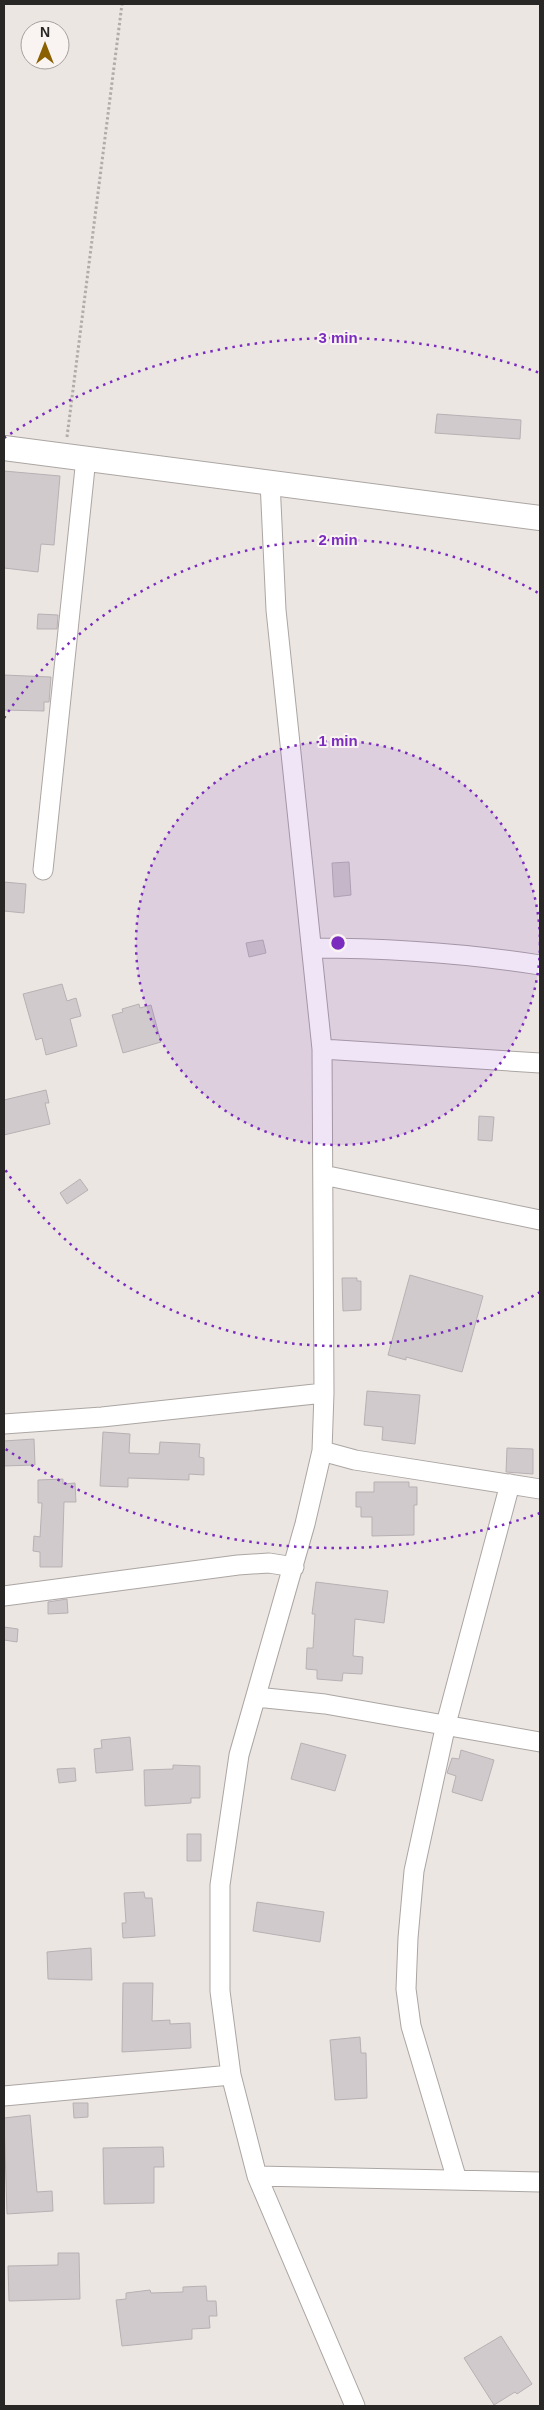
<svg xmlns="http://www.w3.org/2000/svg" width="544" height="2410" viewBox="0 0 544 2410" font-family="Helvetica,sans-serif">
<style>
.building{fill:#d0cacc;stroke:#b7b1b4}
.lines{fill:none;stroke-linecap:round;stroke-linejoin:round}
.minor-casing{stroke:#aba6a3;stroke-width:21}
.tertiary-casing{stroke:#aba6a3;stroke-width:26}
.path{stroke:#b1aca9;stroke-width:3;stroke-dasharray:2.5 2.5;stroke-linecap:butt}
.minor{stroke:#fff;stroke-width:19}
.tertiary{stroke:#fff;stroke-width:24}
.ring{fill:none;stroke:#7b2cbf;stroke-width:2.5;stroke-dasharray:2.5 5}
.centre{fill:#7b2cbf;stroke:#f9f3f1;stroke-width:2.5}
.ring-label{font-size:15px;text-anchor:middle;font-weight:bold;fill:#7b2cbf;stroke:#f9f3f1;stroke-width:4;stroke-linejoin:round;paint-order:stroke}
</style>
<rect width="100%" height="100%" fill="#ece6e3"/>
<path class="building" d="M 437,414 L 521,420 L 520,439 L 435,433 Z
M 4,471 L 60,476 L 54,545 L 41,544 L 38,572 L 4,568 Z
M 38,614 L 58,615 L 57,629 L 37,629 Z
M 4,675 L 51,677 L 49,702 L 44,702 L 44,711 L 4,710 Z
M 349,862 L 351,895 L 334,897 L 332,863 Z
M 4,882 L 26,884 L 24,913 L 4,911 Z
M 263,940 L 266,953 L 249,957 L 246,943 Z
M 62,984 L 67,1001 L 76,998 L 81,1016 L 70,1019 L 77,1046 L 46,1055 L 42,1038 L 36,1040 L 23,994 Z
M 139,1004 L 140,1008 L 151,1005 L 161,1042 L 123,1053 L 112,1015 L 123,1012 L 122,1009 Z
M 46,1090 L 49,1103 L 45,1103 L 50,1124 L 4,1135 L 4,1100 Z
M 479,1116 L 494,1117 L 492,1141 L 478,1140 Z
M 80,1179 L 88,1190 L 67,1204 L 60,1193 Z
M 410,1275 L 483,1296 L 462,1372 L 406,1357 L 406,1360 L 388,1355 Z
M 342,1278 L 357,1278 L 357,1281 L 361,1281 L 361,1310 L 343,1311 Z
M 367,1391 L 420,1395 L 415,1444 L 382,1440 L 383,1427 L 364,1425 Z
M 103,1432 L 130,1434 L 129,1453 L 159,1454 L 160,1442 L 200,1444 L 199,1457 L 204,1458 L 204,1475 L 189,1474 L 189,1480 L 128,1478 L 128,1487 L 100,1486 Z
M 34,1439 L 35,1465 L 4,1466 L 4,1441 Z
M 507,1448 L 533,1449 L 533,1474 L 506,1472 Z
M 63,1479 L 63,1484 L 75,1483 L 76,1502 L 64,1502 L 62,1567 L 40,1567 L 40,1552 L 33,1551 L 34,1536 L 40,1537 L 42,1503 L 38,1503 L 38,1480 Z
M 374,1482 L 409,1482 L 409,1487 L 417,1487 L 417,1505 L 414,1505 L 414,1535 L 372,1536 L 372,1517 L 361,1517 L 361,1507 L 356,1507 L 356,1492 L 374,1492 Z
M 316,1582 L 388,1591 L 384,1623 L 355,1619 L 353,1656 L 363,1657 L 362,1674 L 343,1673 L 342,1681 L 317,1679 L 317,1670 L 306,1669 L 307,1648 L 313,1648 L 315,1614 L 312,1614 Z
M 67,1599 L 68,1613 L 48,1614 L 48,1602 Z
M 4,1627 L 18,1629 L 17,1642 L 4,1640 Z
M 130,1737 L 133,1770 L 96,1773 L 94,1749 L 102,1748 L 101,1740 Z
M 301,1743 L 346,1755 L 335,1791 L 291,1779 Z
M 461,1750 L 494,1760 L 482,1801 L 452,1792 L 456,1776 L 447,1773 L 452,1758 L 459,1759 Z
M 173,1765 L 200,1766 L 200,1798 L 191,1798 L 191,1803 L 145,1806 L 144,1770 L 173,1769 Z
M 75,1768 L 76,1781 L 59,1783 L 57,1769 Z
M 187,1834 L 201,1834 L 201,1861 L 187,1861 Z
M 144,1892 L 145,1898 L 152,1898 L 155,1936 L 123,1938 L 122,1923 L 126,1923 L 124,1893 Z
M 257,1902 L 324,1912 L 320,1942 L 253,1931 Z
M 91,1948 L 92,1980 L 48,1979 L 47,1952 Z
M 123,1983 L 153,1983 L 152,2021 L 170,2020 L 170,2024 L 190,2023 L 191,2048 L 122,2052 Z
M 360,2037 L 361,2053 L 366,2053 L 367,2098 L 335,2100 L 330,2040 Z
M 73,2103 L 88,2103 L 88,2117 L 74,2118 Z
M 30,2115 L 37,2192 L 52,2191 L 53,2211 L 7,2214 L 4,2118 Z
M 163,2147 L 164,2167 L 154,2167 L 154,2203 L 104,2204 L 103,2148 Z
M 58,2253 L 79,2253 L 80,2299 L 9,2301 L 8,2266 L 58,2265 Z
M 206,2286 L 207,2301 L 216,2301 L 217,2316 L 209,2316 L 210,2328 L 192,2329 L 192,2339 L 122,2346 L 116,2300 L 126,2299 L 126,2293 L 150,2290 L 151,2293 L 183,2292 L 183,2287 Z
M 501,2336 L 532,2384 L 517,2394 L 515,2392 L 494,2405 L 464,2358 Z"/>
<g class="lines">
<defs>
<path id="minor" d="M 270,481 L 276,610 L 322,1049 L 324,1393 L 322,1451 L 305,1524 L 239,1755 L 220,1885 L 220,1991 L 231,2075 L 257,2176 L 355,2406
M 43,870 L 86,458
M 312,948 C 390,948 463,953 540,965
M 322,1049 L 540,1063
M 323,1175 L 540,1220
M 4,1424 L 102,1417 L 324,1393
M 322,1451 L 355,1460 L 540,1489
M 4,1596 L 238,1565 L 269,1563 L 294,1567
M 256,1697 L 325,1704 L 540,1742
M 4,2096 L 231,2075
M 257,2176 L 540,2182
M 457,2180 L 411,2026 L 406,1989 L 408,1938 L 414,1871 L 446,1724 L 510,1484"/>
<path id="tertiary" d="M 4,448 L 540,518"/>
</defs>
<use href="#minor" class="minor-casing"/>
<use href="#tertiary" class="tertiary-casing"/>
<path class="path" d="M 67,437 L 122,4"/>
<use href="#minor" class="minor"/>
<use href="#tertiary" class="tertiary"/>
</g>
<circle cx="338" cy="943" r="202" fill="#7b2cbf" fill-opacity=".12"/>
<g class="ring">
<circle cx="338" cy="943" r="202"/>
<path d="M540 1292A403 403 0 0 1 4 1168M4 718A403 403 0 0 1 540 594"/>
<path d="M540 1513A605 605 0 0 1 4 1448M4 438A605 605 0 0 1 540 373"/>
</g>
<circle cx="338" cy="943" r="8" class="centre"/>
<g class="ring-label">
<text x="338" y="343">3 min</text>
<text x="338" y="545">2 min</text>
<text x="338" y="746">1 min</text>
</g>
<rect width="544" height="2410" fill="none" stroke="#292726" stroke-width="10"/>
<g transform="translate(45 45)"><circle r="24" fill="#f9f3f1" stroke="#a6a1a0"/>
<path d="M0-4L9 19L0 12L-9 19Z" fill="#8a6000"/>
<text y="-8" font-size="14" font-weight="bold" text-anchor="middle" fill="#292726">N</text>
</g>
</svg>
